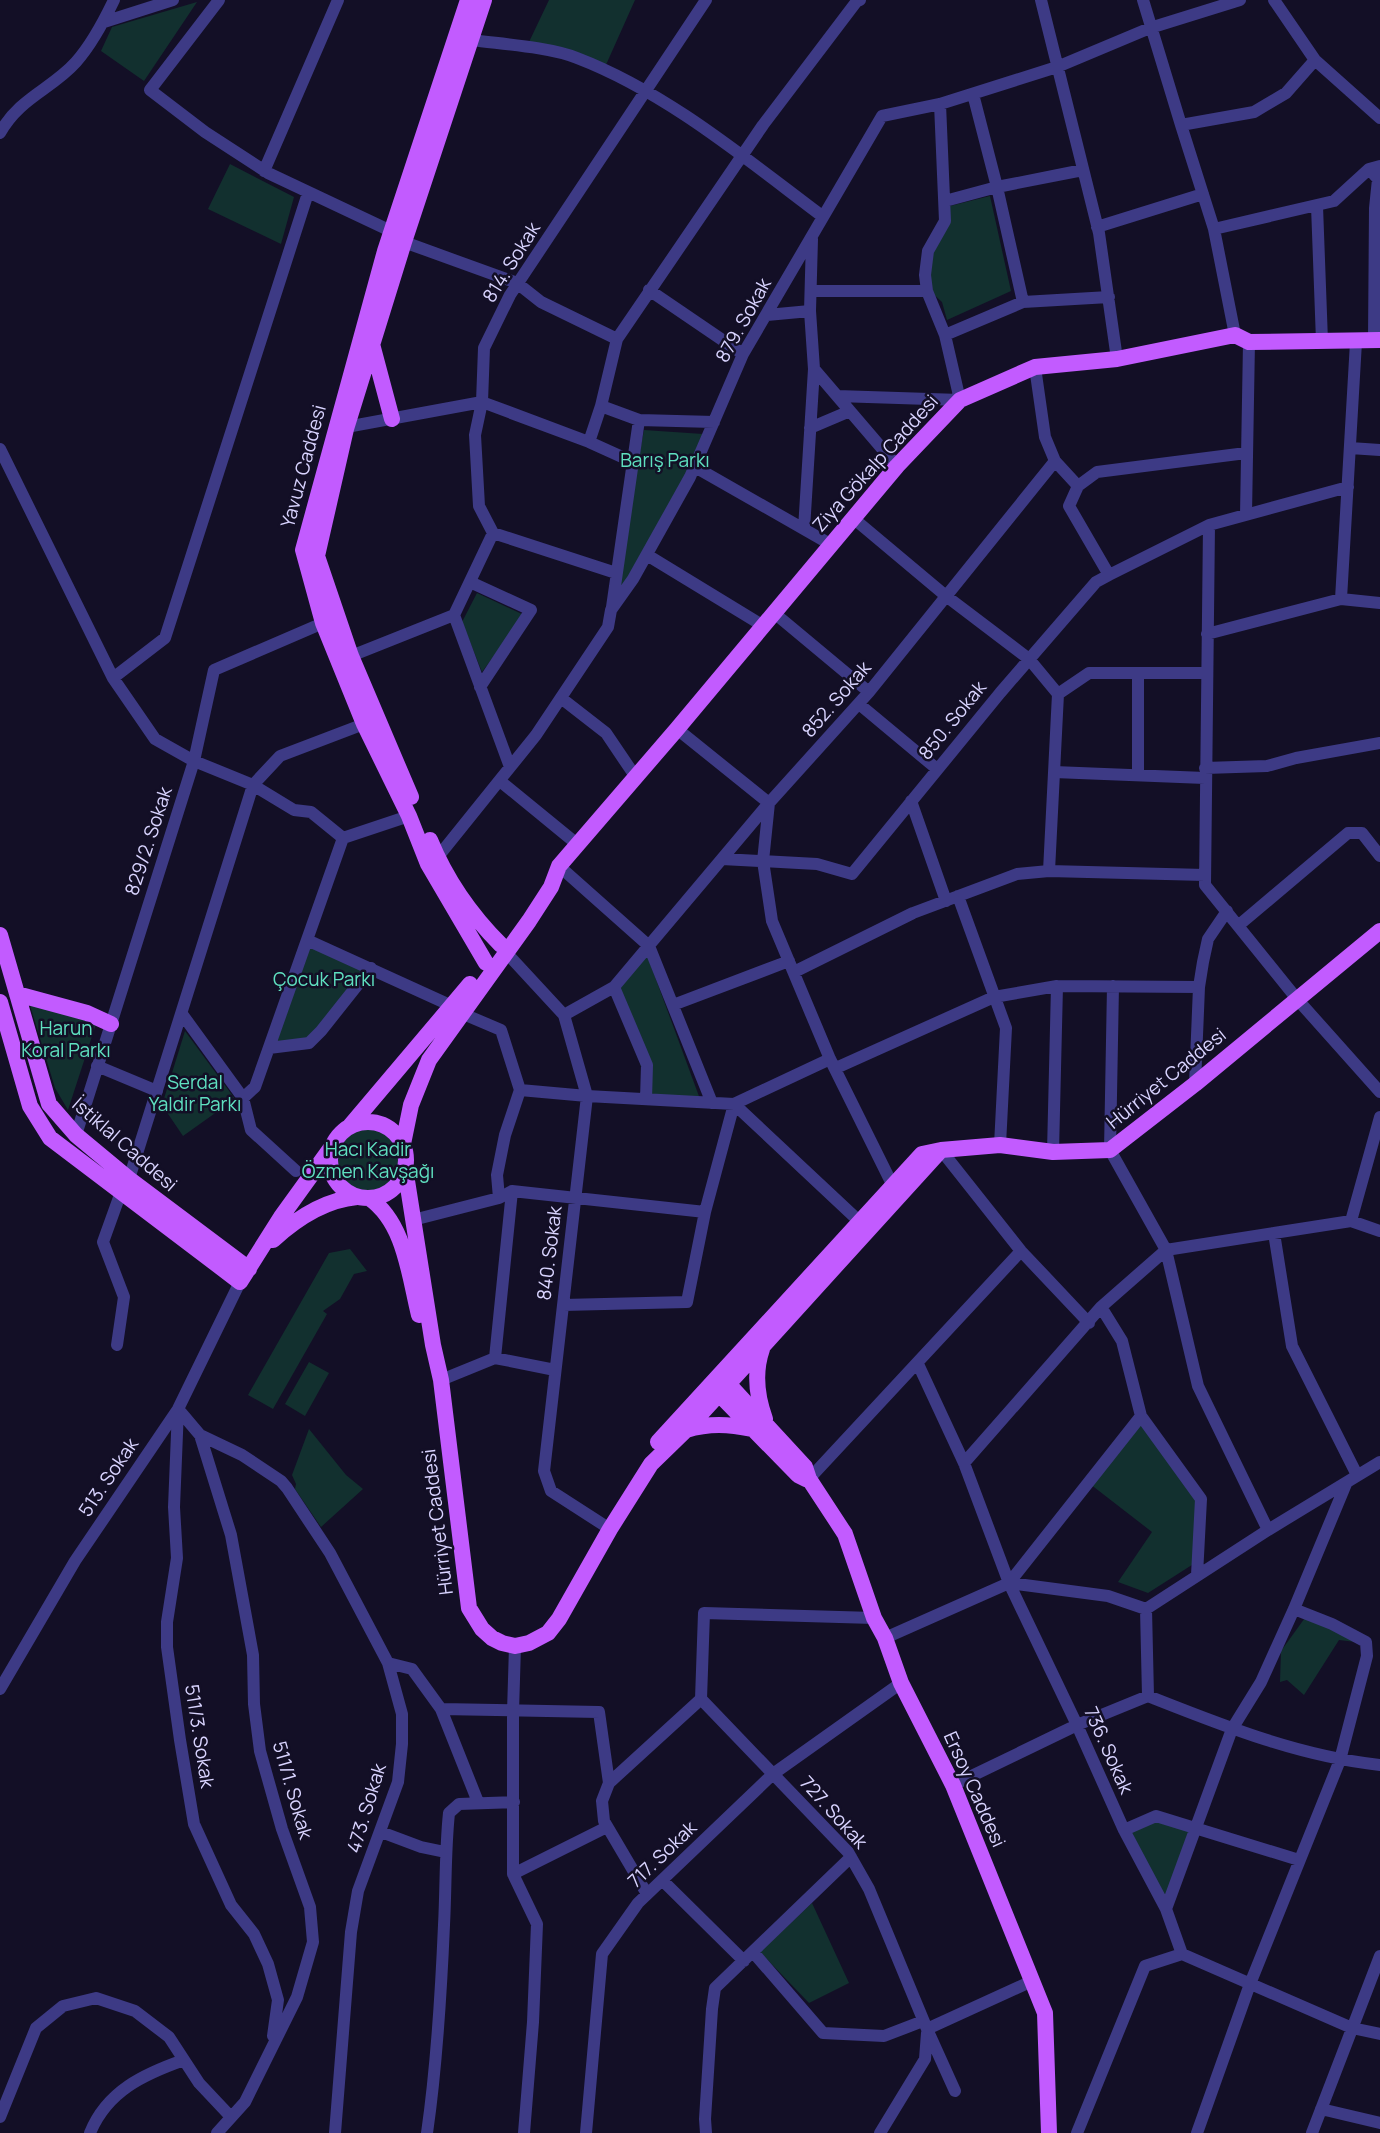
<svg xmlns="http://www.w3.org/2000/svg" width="1380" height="2133" viewBox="0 0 1380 2133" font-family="Manrope,sans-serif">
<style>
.green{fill:#12302f}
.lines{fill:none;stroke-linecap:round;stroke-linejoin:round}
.minor{stroke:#3d3a85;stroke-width:12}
.major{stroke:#c25bff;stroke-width:16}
.labels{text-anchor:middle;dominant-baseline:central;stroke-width:5;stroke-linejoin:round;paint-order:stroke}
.street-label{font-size:19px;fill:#d9d4ff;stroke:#130f26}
.park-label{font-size:19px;fill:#5fe0c0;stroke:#130f26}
</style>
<rect width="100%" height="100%" fill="#130f26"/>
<path class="green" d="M 549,0 L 635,0 L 605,67 L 529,42 Z
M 197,2 L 144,81 L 101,51 L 112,27 Z
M 230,164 L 294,197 L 281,244 L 208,209 Z
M 990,196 L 1011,291 L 947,320 L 942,302 L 929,290 L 930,257 L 950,206 Z
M 644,430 L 703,434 C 685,492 651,545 616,595 L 616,573 Z
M 477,593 L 524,615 L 482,672 L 462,622 Z
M 307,940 L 371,968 L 309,1043 L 269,1048 Z
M 647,955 L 700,1099 L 649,1096 L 619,986 Z
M 29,1002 L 96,1024 L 68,1110 L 55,1088 Z
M 185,1031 L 235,1099 L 183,1136 L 162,1105 Z
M330 1160a38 38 0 1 1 76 0a38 38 0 1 1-76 0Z
M 350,1249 L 367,1271 L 354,1274 L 340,1299 L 323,1311 L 327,1314 L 273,1409 L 248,1395 L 329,1253 Z
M 309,1362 L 329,1373 L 305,1416 L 285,1404 Z
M 1141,1420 L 1196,1498 L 1195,1563 L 1148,1593 L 1118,1582 L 1152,1532 L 1090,1484 Z
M 309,1429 L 346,1475 L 363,1489 L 321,1527 L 295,1489 L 296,1484 L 292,1475 Z
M 1307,1615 L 1364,1643 L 1339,1640 L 1304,1695 L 1287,1680 L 1280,1682 L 1281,1651 Z
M 1157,1820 L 1192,1830 L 1165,1900 L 1128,1832 Z
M 812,1903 L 849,1983 L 809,2003 L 760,1952 Z"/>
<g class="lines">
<path class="minor" d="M 219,0 L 150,90 L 205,132 L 268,173 L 393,232
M 1041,0 L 1099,233 L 1117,359
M 1143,0 L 1181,125 L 1214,229 L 1235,335
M 1274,0 L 1315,60 L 1380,118
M 104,22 L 173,0
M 472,40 C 501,44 550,47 577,58 C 666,92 746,159 822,216
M 973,94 L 997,187 L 1023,302
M 1181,125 L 1254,112 L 1286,93 L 1315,60
M 0,133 C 19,98 52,89 76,62 C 92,44 104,21 114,0
M 1369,169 L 1378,179 L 1375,208 L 1374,339
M 264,171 L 338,0
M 945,201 L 997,187 L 1083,170
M 1317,206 L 1322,341
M 1097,227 L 1203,194
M 1214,229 L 1334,201 L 1369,169 L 1380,166
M 404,242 L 517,283 L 541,302 L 617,339
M 649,290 L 743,354
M 811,291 L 927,291
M 767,315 L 810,311
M 945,335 L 1023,302 L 1109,297
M 1356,342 L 1341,599 L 1380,603
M 814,369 L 897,466
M 837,396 L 960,400 L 945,335 L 927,291 L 925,275 L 928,251 L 945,221 L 940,104
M 601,406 L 617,339 L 763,125 L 857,1 L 860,0
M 341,428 L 482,402 L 589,442 L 631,461
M 810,428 L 850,411
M 589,442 L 601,406 L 639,420 L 714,422
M 1350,448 L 1380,450
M 0,449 L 113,678 L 155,739 L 194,761 L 253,785 L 294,810 L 311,812 L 343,838
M 695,467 L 830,544
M 1078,486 L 1097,472 L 1246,453
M 1246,515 L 1249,342
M 853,518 L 946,596 L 1029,659 L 1058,694 L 1049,871
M 1209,525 L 1205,885 L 1297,999 L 1380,1092
M 804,529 L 814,369 L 810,311 L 812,239
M 493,533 L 616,573
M 647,555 L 762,625
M 1109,575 L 1209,525 L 1348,487
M 470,582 L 531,610 L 480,687
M 612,607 L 639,420
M 773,612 L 869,692
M 454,615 L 493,533 L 479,506 L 475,435 L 482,402 L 484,348 L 510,295 L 706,0
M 454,615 L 510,767
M 1207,634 L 1341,599
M 351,656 L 454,615
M 1138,673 L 1138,775
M 113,678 L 165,638 L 308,193
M 1058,694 L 1089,673 L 1206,673
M 561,698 L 606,733 L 635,776
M 859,704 L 937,769
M 677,729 L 769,803 L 763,861 L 772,921 L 830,1059 L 893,1186
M 1205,768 L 1267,766 L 1296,758 L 1380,743
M 1054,772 L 1205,778
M 500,781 L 577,844
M 911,801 L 946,901
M 437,858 L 536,735 L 608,627 L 611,610 L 633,579 L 690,477 L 743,354 L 882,116 L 940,104 L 1057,67 L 1150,28 L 1240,0
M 722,859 L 817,864 L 852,874 L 1000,693 L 1096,582 L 1109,575 L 1069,506 L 1078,486 L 1055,461 L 1045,437 L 1035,367
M 559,866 L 649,946 L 712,1103
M 958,896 L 1006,1028 L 1000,1145
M 1239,925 L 1348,833 L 1362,833 L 1380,856
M 307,940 L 452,1006
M 502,948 L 564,1015 L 587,1096 L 544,1471 L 551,1491 L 610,1529
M 794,972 L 913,913 L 1017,874 L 1049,871 L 1205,875
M 1113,986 L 1110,1150 L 1166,1250 L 1198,1386 L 1268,1530
M 614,987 L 647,1065 L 646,1099
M 673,1005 L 789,961
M 461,1013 L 501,1030 L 520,1090 L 505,1135 L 497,1175 L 499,1198
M 182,1014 L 243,1098 L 255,1087 L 343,838 L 409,816
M 564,1015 L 614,987 L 769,803 L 869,692 L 1055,461
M 269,1048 L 309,1043 L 321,1031 L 371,968
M 97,1066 L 157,1091
M 836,1068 L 994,997 L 1057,986 L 1199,987
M 1195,1084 L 1199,987 L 1203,962 L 1208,939 L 1227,911
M 520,1090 L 587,1096 L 734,1104 L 860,1222
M 243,1098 L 251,1130 L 296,1171
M 76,1135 L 194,761 L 214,670 L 323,623
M 941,1150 L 1021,1251 L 1089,1323
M 1053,1152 L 1057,986
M 413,1220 L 499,1198 L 512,1191 L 705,1212
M 1351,1221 L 1380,1117
M 1274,1233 L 1292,1346 L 1357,1475
M 563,1305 L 687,1302 L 705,1212 L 734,1104 L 830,1059
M 117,1345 L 124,1297 L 103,1242 L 121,1192 L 129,1179 L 253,785 L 280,756 L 364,724
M 495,1358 L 512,1191
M 918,1364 L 964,1463 L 1009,1583 L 1077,1725 L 1124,1830 L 1166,1909 L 1182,1954 L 1352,2028 L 1380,2034
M 441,1380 L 495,1358 L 555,1370
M 178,1409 L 200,1435 L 242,1455 L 281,1481 L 287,1488 L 330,1553 L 388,1663 L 402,1714 L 402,1744 L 398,1782 L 358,1891 L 351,1932 L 335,2133
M 178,1409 L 174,1507 L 177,1558 L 167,1622 L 167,1647 L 180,1740 L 194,1824 L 231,1905 L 254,1934 L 268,1964 L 278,2000 L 273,2036
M 1141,1416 L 1201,1499 L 1197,1575
M 200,1435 L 231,1535 L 253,1655 L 254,1704 L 260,1751 L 282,1829 L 310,1907 L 313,1942 L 297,1997 L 245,2102 L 217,2133
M 964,1463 L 1101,1307 L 1166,1250 L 1351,1221 L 1380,1231
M 809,1479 L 1021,1251
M 1009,1583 L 1108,1596 L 1146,1609
M 874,1618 L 704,1613 L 701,1699 L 848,1852 L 869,1889 L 927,2029 L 955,2091
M 885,1638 L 1009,1583 L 1141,1416 L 1122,1341 L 1101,1307
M 515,1646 L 513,1712 L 513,1874 L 537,1924 L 533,2022 L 524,2133
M 388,1663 L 412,1669 L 441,1709 L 478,1802
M 0,1689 L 75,1561 L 178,1409 L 240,1282
M 1148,1696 L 1146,1609 L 1268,1530 L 1380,1462
M 441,1709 L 599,1712 L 609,1783
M 953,1785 L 1077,1725 L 1148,1696 C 1224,1726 1298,1756 1380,1765
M 1124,1830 L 1156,1816 L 1299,1860
M 381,1832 L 421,1847 L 445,1852
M 513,1874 L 607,1827
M 662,1880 L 744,1961
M 647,1894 L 604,1821 L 602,1801 L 609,1783 L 701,1699
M 1166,1909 L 1232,1729 L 1261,1682 L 1294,1609 L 1346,1484
M 753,1952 L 823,2033 L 884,2036 L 923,2021
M 927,2029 L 1032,1981
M 1321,2109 L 1380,2123
M 0,2117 L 36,2028 L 63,2006 L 96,1998 L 135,2011 L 169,2037 L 199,2083 L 231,2117
M 90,2133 C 107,2091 144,2074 184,2060
M 427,2133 C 437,2064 441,1995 444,1925 C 446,1888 445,1851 449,1813 L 459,1804 L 514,1802
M 586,2133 L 602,1954 L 638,1903 L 773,1774 L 901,1683
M 706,2133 L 705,2119 L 712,2009 L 715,1988 L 851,1857
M 880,2133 L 925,2059 L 927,2033
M 1077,2133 L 1145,1966 L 1182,1954
M 1197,2133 L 1250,1984 L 1340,1760 L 1367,1656 L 1366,1642 L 1332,1624 L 1294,1609
M 1312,2133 L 1380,1956"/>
<path class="major" d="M 468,0 L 385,251 L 303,550 L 323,623 L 364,724 L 409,816 L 428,864 L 486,963
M 372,344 L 392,419
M 411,797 L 351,656 L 317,556 L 346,429 L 404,242 L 484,0
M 430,840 C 446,879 471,915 501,945
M 0,935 L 49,1104 L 76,1135 L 129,1179 L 249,1269
M 17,994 L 87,1013 L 111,1024
M 0,1002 L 30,1106 L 50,1138 L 240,1282 L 281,1217 L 333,1145
M330 1160a38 38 0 1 1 76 0a38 38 0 1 1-76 0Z
M 350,1126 L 470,984
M 403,1144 L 411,1105 L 429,1060 L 529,921 L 551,887 L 559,866 L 677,729 L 897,466 L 960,400 L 1035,367 L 1117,359 L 1235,335 L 1249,342 L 1380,340
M 405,1168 L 433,1345 L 441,1380 L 469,1608 L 482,1629 L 492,1638 L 502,1643 L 515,1646 L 529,1643 L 548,1633 L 559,1619 L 610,1529 L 651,1464 L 686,1430 L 762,1347 L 941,1150
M 369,1198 C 405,1223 409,1275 419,1315
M 273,1240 C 297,1218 324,1200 357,1197
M 762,1349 C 754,1372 757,1397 765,1419
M 722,1377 L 805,1467 L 809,1479 L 845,1534 L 874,1618 L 885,1638 L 901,1683 L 953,1785 L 1045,2013 L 1049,2133
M 713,1388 L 798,1475 L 806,1479
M 686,1430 C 709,1423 729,1424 752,1429
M 658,1442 L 922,1154 L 941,1150 L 1000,1145 L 1053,1152 L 1110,1150 L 1195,1084 L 1380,931"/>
</g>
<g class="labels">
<g class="street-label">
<text transform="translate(511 262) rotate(-58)">814. Sokak</text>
<text transform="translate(743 320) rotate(-61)">879. Sokak</text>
<text transform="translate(875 463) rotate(-48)">Ziya Gökalp Caddesi</text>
<text transform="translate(303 466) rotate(-75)">Yavuz Caddesi</text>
<text transform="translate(836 699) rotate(-49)">852. Sokak</text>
<text transform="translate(952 720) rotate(-51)">850. Sokak</text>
<text transform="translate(148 841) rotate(-72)">829/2. Sokak</text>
<text transform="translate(1166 1078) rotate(-39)">Hürriyet Caddesi</text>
<text transform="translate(125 1144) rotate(41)">İstiklal Caddesi</text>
<text transform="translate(549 1253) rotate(-83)">840. Sokak</text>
<text transform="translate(108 1477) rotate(-56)">513. Sokak</text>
<text transform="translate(437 1522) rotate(-97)">Hürriyet Caddesi</text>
<text transform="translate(200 1736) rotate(81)">511/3. Sokak</text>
<text transform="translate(1109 1750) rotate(66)">736. Sokak</text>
<text transform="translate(975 1789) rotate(66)">Ersoy Caddesi</text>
<text transform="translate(293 1790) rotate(74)">511/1. Sokak</text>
<text transform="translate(366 1808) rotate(-73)">473. Sokak</text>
<text transform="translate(834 1812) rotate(48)">727. Sokak</text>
<text transform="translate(662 1854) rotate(-44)">717. Sokak</text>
</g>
<g class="park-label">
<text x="665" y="460">Barış Parkı</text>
<text x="324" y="979">Çocuk Parkı</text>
<text x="66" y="1028">Harun<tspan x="66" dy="22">Koral Parkı</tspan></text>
<text x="195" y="1082">Serdal<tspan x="195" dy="22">Yaldir Parkı</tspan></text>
<text x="368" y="1149">Hacı Kadir<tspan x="368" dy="22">Özmen Kavşağı</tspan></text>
</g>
</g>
</svg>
